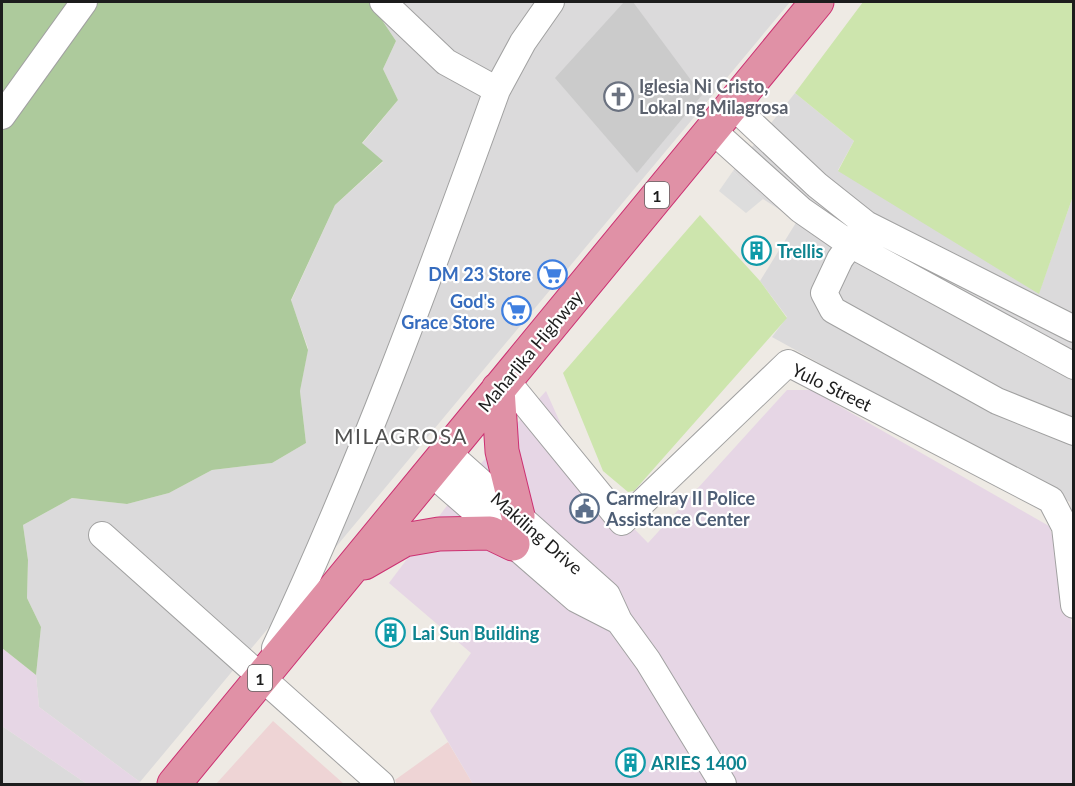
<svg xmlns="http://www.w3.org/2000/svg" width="1075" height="786" viewBox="0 0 1075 786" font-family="Lato,sans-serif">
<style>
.residential{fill:#dbdadb}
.commercial{fill:#eed4d5}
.industrial{fill:#e6d6e5}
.religious{fill:#cbcbcb}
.grass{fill:#cde5ad}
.forest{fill:#adca9c}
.parking{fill:#ddd}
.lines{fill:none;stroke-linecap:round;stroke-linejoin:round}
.minor-casing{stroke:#a1a1a1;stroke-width:28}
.highway-casing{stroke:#cc3172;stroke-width:35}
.minor{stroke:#fff;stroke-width:26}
.highway{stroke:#e091a6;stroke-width:33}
.labels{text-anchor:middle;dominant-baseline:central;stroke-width:4.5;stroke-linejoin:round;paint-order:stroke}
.shield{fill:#fff;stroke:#616161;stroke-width:1.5}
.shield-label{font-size:16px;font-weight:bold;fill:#1d1d1d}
.worship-label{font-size:18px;font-weight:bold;fill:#5b616d;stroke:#fff;text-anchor:start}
.culture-label{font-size:18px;font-weight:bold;fill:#0d838f;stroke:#fff;text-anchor:start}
.shop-label{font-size:18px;font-weight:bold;fill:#366cbe;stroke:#fff;text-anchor:end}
.street-label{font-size:18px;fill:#1d1d1d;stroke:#fff}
.service-label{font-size:18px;font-weight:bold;fill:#4e5e75;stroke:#fff;text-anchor:start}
.quarter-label{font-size:21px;letter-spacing:1.5px;fill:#505050;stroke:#fff}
</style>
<rect width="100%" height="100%" fill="#eeeae4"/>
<path class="residential" d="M 370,2 L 790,2 L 140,782 L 39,707 L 36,675 L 41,627 L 27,598 L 28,560 L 23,525 L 72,498 L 127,504 L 169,493 L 212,470 L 272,463 L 306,443 L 300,391 L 308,348 L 291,301 L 335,205 L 383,162 L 362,144 L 398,100 L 383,69 L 396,41 Z
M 795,93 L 854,141 L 838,170 L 1039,293 L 1073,196 L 1073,540 L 1070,502 L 772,337 L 787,317 L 760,281 L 797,221 L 763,199 L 733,171 Z
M 2,726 L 87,784 L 2,784 Z"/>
<path class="commercial" d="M 273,721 L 344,784 L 216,784 Z
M 448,742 L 473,784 L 397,784 L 395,780 Z"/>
<path class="industrial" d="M 787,390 L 811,390 L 1049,526 L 1067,577 L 1074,654 L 1073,784 L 473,784 L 430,711 L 471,653 L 389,583 L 467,479 L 546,391 L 585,478 L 648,543 Z
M 2,648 L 36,675 L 39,707 L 140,782 L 138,784 L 87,784 L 2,726 Z"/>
<path class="religious" d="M 624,2 L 633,2 L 702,95 L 637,173 L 555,78 Z"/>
<path class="grass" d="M 863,2 L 1073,2 L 1073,196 L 1039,294 L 838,171 L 854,141 L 795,93 Z
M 700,215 L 760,281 L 787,318 L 634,491 L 628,492 L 603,471 L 563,373 Z"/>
<path class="forest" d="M 2,2 L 370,2 L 396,41 L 383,69 L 398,100 L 362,143 L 383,161 L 335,205 L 291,300 L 308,350 L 300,391 L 306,443 L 272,463 L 212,470 L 169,493 L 127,504 L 72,498 L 23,525 L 28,560 L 27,598 L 41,627 L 36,675 L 2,648 Z"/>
<path class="parking" d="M 733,171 L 763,199 L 746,213 L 719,191 Z"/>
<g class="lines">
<defs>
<path id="minor" d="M 383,2 L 446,62 L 497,90
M 732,105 L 817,185 L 866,224 L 1074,329
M 2,116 L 84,2
M 711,129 L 801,210 L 850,244 L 1074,366
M 860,231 L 840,259 L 824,293 L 833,310 L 997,401 L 1074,432
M 506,380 L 622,522 L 788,363 L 1051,500 L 1065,527 L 1074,605
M 447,452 L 607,595 L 619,621 L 648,661 L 723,784
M 430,472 L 576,599 L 619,621
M 102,535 L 381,784
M 275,648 C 360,467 429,278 497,90 L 523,42 L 551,2"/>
<path id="highway" d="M 498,389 L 502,451 L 518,516
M 364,563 L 404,540 L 439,534 L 490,533 L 513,544
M 174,784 L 817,2"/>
</defs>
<use href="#minor" class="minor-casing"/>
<use href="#highway" class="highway-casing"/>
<use href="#minor" class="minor"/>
<use href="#highway" class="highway"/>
</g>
<defs>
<symbol id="church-ring" viewBox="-11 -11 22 22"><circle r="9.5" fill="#fff" stroke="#6b7280" stroke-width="1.5"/><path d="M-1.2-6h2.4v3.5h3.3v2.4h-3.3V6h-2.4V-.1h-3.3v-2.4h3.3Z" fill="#6b7280"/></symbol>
<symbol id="building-ring" viewBox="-11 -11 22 22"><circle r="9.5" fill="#fff" stroke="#0f9aa8" stroke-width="1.5"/><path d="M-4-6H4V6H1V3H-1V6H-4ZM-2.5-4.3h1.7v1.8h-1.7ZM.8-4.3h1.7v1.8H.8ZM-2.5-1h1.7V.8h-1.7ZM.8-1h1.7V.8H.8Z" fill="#0f9aa8"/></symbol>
<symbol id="supermarket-ring" viewBox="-11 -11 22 22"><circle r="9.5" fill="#fff" stroke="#3f7fe0" stroke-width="1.5"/><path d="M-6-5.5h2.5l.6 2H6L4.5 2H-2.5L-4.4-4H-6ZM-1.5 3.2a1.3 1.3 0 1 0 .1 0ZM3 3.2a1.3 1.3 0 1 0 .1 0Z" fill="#3f7fe0"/></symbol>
<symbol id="civic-ring" viewBox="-11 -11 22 22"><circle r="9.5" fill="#fff" stroke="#5c6f8a" stroke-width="1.5"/><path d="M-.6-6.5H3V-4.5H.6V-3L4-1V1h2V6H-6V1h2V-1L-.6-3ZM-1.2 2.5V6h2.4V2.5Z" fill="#5c6f8a"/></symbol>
</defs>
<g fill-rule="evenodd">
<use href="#church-ring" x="602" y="80" width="33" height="33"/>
<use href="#building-ring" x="740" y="234" width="33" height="33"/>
<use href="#supermarket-ring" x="536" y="258" width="33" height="33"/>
<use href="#supermarket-ring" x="500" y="294" width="33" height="33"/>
<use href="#civic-ring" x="568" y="492" width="33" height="33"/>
<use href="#building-ring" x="374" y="616" width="33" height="33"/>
<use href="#building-ring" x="614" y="746" width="33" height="33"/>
</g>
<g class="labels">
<g class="shield">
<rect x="645" y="182" width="24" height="26" rx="4.5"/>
<rect x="248" y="665" width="24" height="26" rx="4.5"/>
</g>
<g class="shield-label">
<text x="657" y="195">1</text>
<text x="260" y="678">1</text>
</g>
<g class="worship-label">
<text x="639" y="86">Iglesia Ni Cristo,<tspan x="639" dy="21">Lokal ng Milagrosa</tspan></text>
</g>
<g class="culture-label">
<text x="777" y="251">Trellis</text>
<text x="412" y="633">Lai Sun Building</text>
<text x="651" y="763">ARIES 1400</text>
</g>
<g class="shop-label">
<text x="531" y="274">DM 23 Store</text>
<text x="495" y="301">God's<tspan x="495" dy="21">Grace Store</tspan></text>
</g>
<g class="street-label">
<text transform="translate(530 351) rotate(-50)">Maharlika Highway</text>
<text transform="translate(832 387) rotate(26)">Yulo Street</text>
<text transform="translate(537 533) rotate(41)">Makiling Drive</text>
</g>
<g class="service-label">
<text x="606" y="498">Carmelray II Police<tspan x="606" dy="21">Assistance Center</tspan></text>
</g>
<g class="quarter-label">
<text x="401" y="435">MILAGROSA</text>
</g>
</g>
<rect width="1075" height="786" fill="none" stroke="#1d1d1d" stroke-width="6"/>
</svg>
